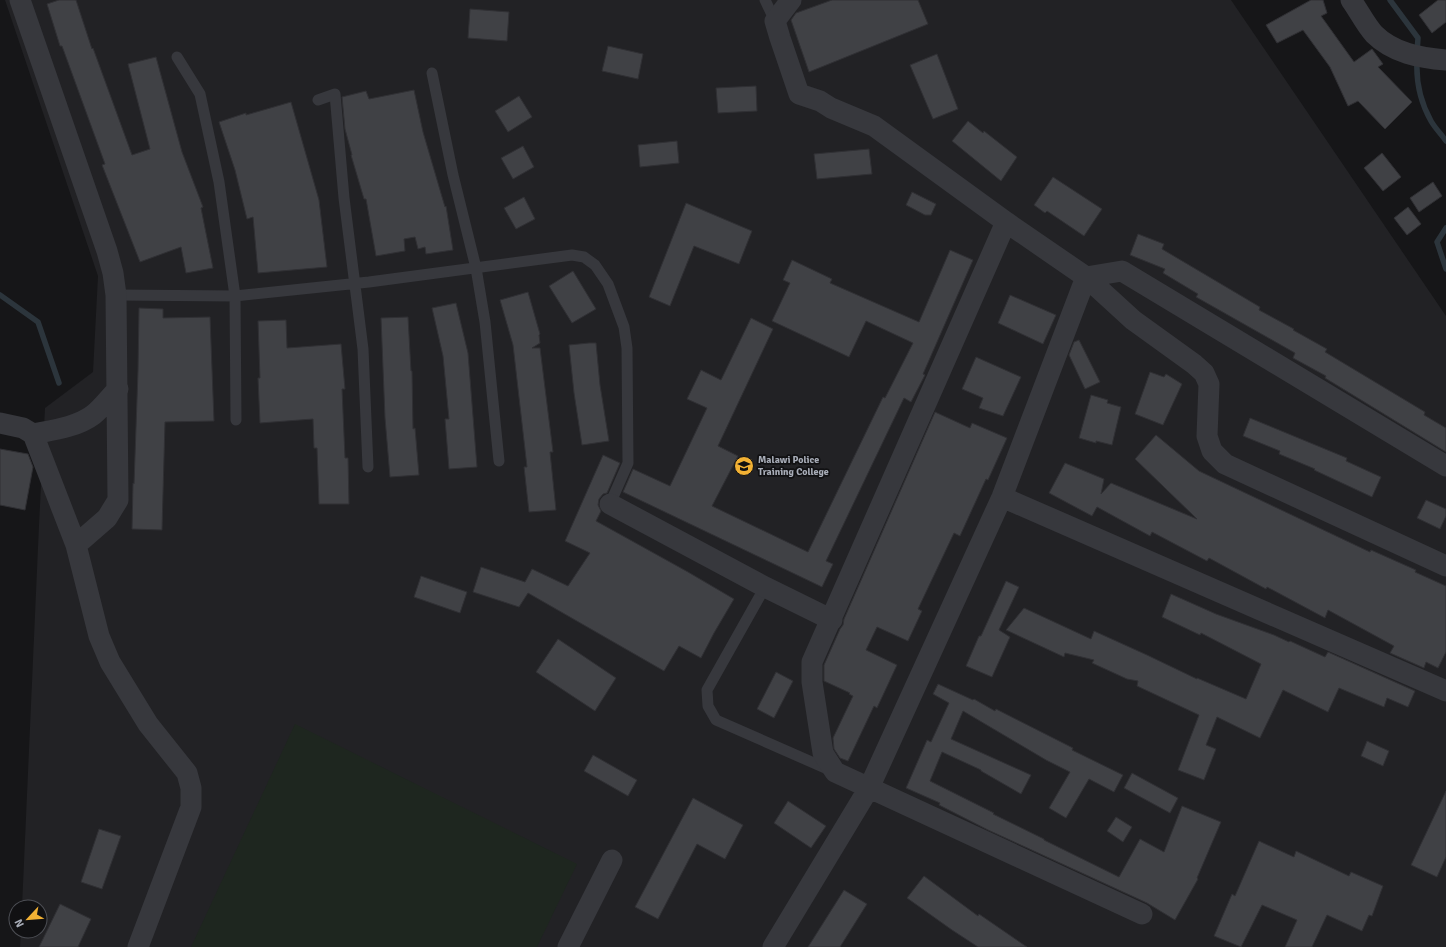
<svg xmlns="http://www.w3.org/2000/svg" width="1446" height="947" viewBox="0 0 1446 947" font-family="Signika,sans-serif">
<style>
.built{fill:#222225}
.green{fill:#1e261f}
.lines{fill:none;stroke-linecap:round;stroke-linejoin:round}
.stream{stroke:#2c353c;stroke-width:5.5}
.building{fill:#404145;stroke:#303034}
.service{stroke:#37383d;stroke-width:11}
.minor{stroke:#37383d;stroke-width:21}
.labels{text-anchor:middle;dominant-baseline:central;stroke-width:3.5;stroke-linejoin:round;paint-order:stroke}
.poi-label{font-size:10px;font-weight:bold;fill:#a8adb8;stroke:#111113;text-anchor:start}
</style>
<rect width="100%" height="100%" fill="#161618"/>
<path class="built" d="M 5,0 L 1231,0 L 1446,316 L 1446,947 L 20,947 L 21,931 L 40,931 L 40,907 L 22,907 L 39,525 L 45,408 L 93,372 L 98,276 Z"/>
<path class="green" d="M 295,724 L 577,864 L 537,947 L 191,947 Z"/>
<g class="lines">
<path class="stream" d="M 1390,0 L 1418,38 L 1417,52
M 1417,61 C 1416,81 1421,103 1431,121 C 1435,128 1441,134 1446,141
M 1446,228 L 1437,242 L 1446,269
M 0,295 L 38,322 L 59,383"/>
</g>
<path class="building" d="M 59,0 L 76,0 L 92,49 L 93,48 L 132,155 L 150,149 L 128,64 L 156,57 L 182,152 L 203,207 L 201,208 L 213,268 L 186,273 L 181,247 L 140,262 L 102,165 L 105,164 L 62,46 L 60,46 L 47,4 Z
M 832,0 L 918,0 L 928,24 L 809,72 L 791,20 L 796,13 Z
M 1311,0 L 1323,0 L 1327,13 L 1321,16 L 1354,62 L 1372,49 L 1383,64 L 1378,67 L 1412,102 L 1385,129 L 1358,101 L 1348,106 L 1330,67 L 1303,30 L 1277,43 L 1266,25 Z
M 1438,0 L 1446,0 L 1446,22 L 1432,33 L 1419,15 Z
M 470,9 L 509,12 L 507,41 L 468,38 Z
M 608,46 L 643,54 L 638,79 L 602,71 Z
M 937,54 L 958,109 L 933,119 L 910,65 Z
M 756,86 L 757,111 L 718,113 L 716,88 Z
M 414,90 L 423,132 L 445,207 L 446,206 L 453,250 L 426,254 L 425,247 L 418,249 L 415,237 L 404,239 L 405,251 L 376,256 L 366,199 L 364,199 L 351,155 L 352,155 L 345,129 L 342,97 L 366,91 L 369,99 Z
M 519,96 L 532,117 L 508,132 L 495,111 Z
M 291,102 L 319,200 L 327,267 L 258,273 L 253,217 L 247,219 L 235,170 L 219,122 L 246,113 L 246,115 Z
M 968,121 L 983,133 L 984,131 L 1017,157 L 1001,181 L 952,141 Z
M 677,141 L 679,163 L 640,167 L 638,145 Z
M 523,146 L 534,167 L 513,179 L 501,158 Z
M 869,149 L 872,174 L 817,179 L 814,154 Z
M 1382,153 L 1401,177 L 1383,191 L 1364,168 Z
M 1053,177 L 1102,209 L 1084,236 L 1047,211 L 1045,213 L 1034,205 Z
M 1433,182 L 1442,196 L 1419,212 L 1410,198 Z
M 912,192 L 936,204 L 931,215 L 925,215 L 906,205 Z
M 524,197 L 535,219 L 516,229 L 504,208 Z
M 686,203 L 752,231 L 739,264 L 694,246 L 670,306 L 649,297 Z
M 1408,207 L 1421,224 L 1407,235 L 1394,218 Z
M 1138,234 L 1164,244 L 1162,249 L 1260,307 L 1259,310 L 1294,329 L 1293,330 L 1327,349 L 1325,352 L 1425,412 L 1424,415 L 1446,428 L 1446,452 L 1325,378 L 1326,376 L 1293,358 L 1295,353 L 1196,297 L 1198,294 L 1163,273 L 1165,269 L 1130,255 Z
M 950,250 L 973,260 L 923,374 L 925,375 L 911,402 L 904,398 L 826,561 L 833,564 L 822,587 L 623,492 L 633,469 L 670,486 L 707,408 L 687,399 L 701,370 L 721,380 L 751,318 L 773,329 L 718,446 L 738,456 L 712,506 L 808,552 L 883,397 L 885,398 L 913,343 L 866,321 L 849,357 L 772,321 L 790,283 L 783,280 L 792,260 L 832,279 L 830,283 L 919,322 Z
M 573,271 L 596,309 L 572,323 L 549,286 Z
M 528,292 L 540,334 L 539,335 L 540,343 L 532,348 L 540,348 L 553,452 L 550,452 L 556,510 L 529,512 L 524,467 L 527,467 L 513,345 L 500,300 Z
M 1010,295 L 1056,315 L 1043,344 L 998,323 Z
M 456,303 L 468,353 L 477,467 L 449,469 L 445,419 L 449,419 L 443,356 L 432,308 Z
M 139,308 L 163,309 L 163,318 L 210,317 L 214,421 L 165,422 L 162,530 L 132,529 L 133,483 L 134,484 L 138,371 Z
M 408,317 L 411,371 L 412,371 L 413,429 L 415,428 L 419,475 L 390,477 L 385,418 L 381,318 Z
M 286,320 L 287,348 L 341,344 L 345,389 L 342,389 L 345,458 L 348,458 L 349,504 L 319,504 L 317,448 L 314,448 L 313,419 L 260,423 L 258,378 L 260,378 L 258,321 Z
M 1079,340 L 1100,382 L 1085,389 L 1069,355 L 1074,342 Z
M 589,343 L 596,343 L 600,385 L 609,441 L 582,445 L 574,393 L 569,345 Z
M 976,357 L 1021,377 L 1003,416 L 979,408 L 983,398 L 962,389 Z
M 1150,372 L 1164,377 L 1166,374 L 1182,384 L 1163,425 L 1135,414 Z
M 1091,395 L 1108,400 L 1107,403 L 1121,407 L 1112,445 L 1096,441 L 1096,443 L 1079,438 Z
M 935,412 L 970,428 L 972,423 L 1007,438 L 988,480 L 986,479 L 960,536 L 954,533 L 918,609 L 922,611 L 908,641 L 877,627 L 866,650 L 897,665 L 877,708 L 874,706 L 848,761 L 840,758 L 834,749 L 833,738 L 853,696 L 849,694 L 850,693 L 824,681 L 824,665 L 840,629 L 843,625 L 844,619 Z
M 1250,418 L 1347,458 L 1346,461 L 1381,477 L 1372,497 L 1314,470 L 1315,469 L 1279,454 L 1280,451 L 1243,436 Z
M 1156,435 L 1199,471 L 1370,552 L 1371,550 L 1416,570 L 1415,572 L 1446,586 L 1446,652 L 1438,668 L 1426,662 L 1424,668 L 1390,653 L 1394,646 L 1328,610 L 1325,618 L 1267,587 L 1266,589 L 1209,558 L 1207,561 L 1152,532 L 1150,536 L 1097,507 L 1092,516 L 1049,493 L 1065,463 L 1104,479 L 1101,494 L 1111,483 L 1197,519 L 1135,459 Z
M 0,449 L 28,454 L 33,467 L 25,510 L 0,505 Z
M 603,455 L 620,463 L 607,493 L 603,494 L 599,499 L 598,505 L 601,511 L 596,521 L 688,572 L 734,599 L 714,633 L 701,658 L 679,646 L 664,671 L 528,593 L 519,607 L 473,592 L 481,567 L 525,582 L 532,569 L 568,586 L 590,553 L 565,541 Z
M 1426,500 L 1446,509 L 1446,516 L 1440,529 L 1417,518 Z
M 421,576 L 467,592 L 460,613 L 414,597 Z
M 1006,581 L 1019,587 L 999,630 L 1010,637 L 992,677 L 966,666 L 979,636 L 981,636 Z
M 1171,594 L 1216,614 L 1274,635 L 1289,642 L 1290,641 L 1325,657 L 1328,652 L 1415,691 L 1408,707 L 1387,698 L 1384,707 L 1339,688 L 1328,712 L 1283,690 L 1260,738 L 1217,717 L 1206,745 L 1216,749 L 1204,780 L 1178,770 L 1199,715 L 1137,686 L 1138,681 L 1127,679 L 1092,663 L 1094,660 L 1065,653 L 1064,657 L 1006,630 L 1024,608 L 1091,639 L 1094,631 L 1147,655 L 1197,679 L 1197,678 L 1246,699 L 1261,664 L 1201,633 L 1200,635 L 1162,617 Z
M 558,639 L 616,678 L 595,711 L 536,672 Z
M 776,672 L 793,681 L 774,718 L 757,709 Z
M 938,684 L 973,700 L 974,699 L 995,711 L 996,709 L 1073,748 L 1072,750 L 1123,775 L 1114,792 L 1089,779 L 1066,818 L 1049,808 L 1070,772 L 1046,760 L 963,711 L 951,739 L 1031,775 L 1021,794 L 981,771 L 981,770 L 942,752 L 930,781 L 994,813 L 993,814 L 1044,839 L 1044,840 L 1119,877 L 1140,839 L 1164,852 L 1182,806 L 1221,822 L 1197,878 L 1198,879 L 1175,920 L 1147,903 L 988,830 L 939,805 L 940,803 L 906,788 L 927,740 L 931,742 L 949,703 L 933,694 Z
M 1367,741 L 1389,751 L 1383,766 L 1361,756 Z
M 593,755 L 637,780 L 628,796 L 584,771 Z
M 1132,773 L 1178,798 L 1170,813 L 1124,788 Z
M 1446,791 L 1446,857 L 1437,877 L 1411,865 Z
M 693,798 L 743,825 L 725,859 L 697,844 L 658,919 L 635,907 Z
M 788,801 L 826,826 L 811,848 L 774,823 Z
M 1116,817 L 1132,827 L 1123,842 L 1107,831 Z
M 99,829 L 121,836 L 102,889 L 81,882 Z
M 1259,841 L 1294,857 L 1296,851 L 1349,876 L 1351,872 L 1383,886 L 1372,916 L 1369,915 L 1362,931 L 1327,915 L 1312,947 L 1285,947 L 1297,920 L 1262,905 L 1241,947 L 1214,936 L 1232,894 L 1235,896 Z
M 924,876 L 978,916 L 979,914 L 1027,947 L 978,947 L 952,930 L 907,898 Z
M 844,890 L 867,904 L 840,947 L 808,947 Z
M 60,904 L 91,919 L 78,947 L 39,947 Z"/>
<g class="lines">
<path class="service" d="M 765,0 L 775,21
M 177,57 L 200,94 L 219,182 L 235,296 L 236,420
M 432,73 L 453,175 L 476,268 L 485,322 L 499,461
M 318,100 L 335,94 L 344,198 L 363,349 L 368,467
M 116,295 L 235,296 L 369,282 L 572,255 L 584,257 L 595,265 L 608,284 L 624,327 L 627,348 L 628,463 L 610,504
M 765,587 L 707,690 L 708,706 L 716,720 L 832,771"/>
<path class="minor" d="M 20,0 L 107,251 L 113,273 L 116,295 L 118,500 L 107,518 L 76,545
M 791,0 L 775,21 L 780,38 L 799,94 L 820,101 L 831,108 L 874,126 L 1006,222 L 1086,277 L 1133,320 L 1194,364 L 1204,373 L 1209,384 L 1207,436 L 1212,451 L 1225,464 L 1446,566
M 1351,0 C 1359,11 1365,24 1374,34 C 1393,53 1420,58 1446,60
M 1006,222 L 812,662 L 812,682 L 823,753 L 835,772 L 1142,914
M 0,423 L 23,428 L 33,434 L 76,545 L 99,636 L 110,662 L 148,724 L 187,773 L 191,788 L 191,807 L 138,947
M 33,434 C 53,430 77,427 93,415 C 102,408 110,397 118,389
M 1002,497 L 1446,691
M 610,504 L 765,587 L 832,620
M 568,947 L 612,860
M 773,947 L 869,788 L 1002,497 L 1086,277 L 1122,271 L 1446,466"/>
</g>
<defs>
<symbol id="university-disc" viewBox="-11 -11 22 22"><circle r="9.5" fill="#f2b134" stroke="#111113"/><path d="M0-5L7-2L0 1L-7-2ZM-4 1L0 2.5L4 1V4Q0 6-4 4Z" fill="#111"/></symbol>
</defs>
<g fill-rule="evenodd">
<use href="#university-disc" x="733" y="455" width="22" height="22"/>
</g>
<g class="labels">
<g class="poi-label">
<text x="758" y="460">Malawi Police<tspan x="758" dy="12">Training College</tspan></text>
</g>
</g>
<g transform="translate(28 919) rotate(244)"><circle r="19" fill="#111113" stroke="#4d4f55"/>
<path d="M0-3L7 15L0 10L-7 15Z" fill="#f2b134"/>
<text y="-6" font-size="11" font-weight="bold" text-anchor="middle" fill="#a8adb8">N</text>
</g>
</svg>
